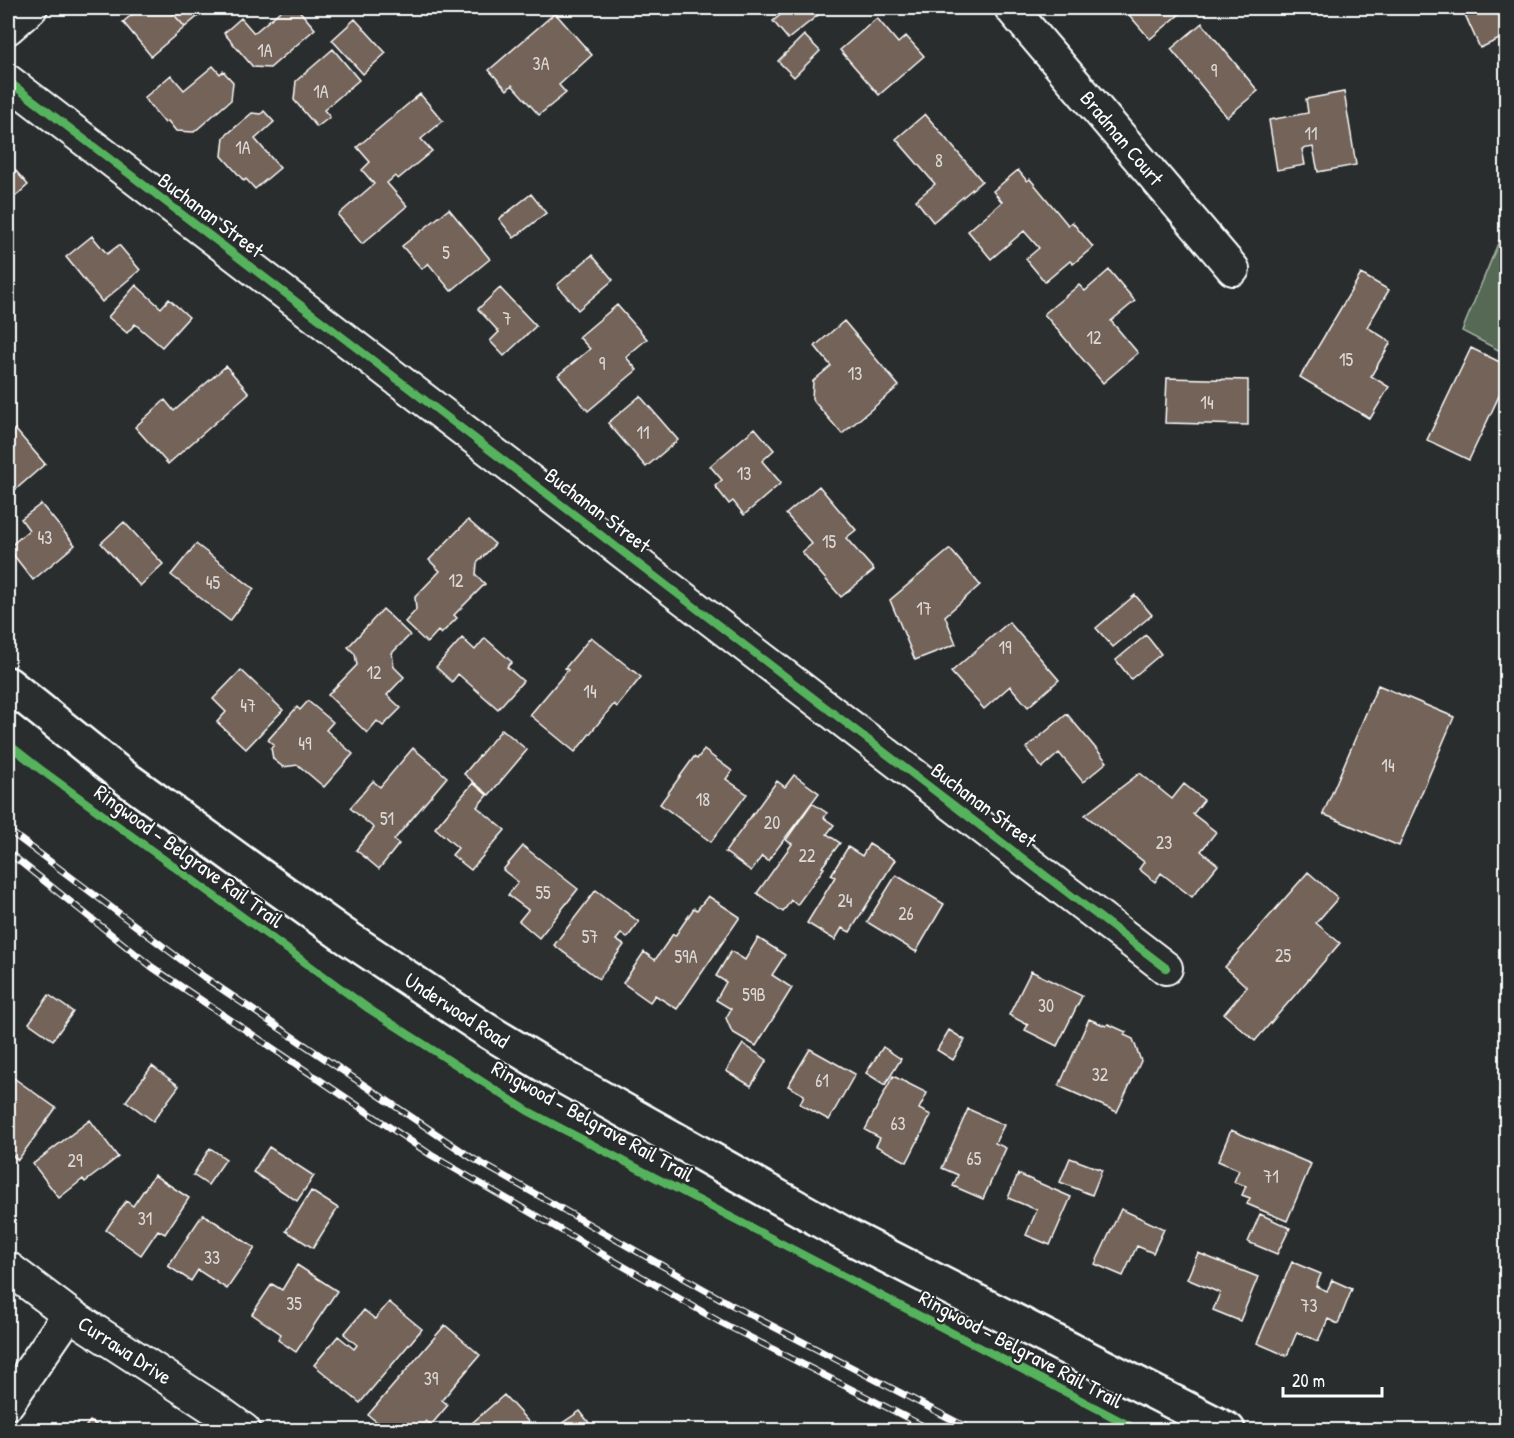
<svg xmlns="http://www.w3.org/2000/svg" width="1514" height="1438" viewBox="0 0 1514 1438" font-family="'Patrick Hand',sans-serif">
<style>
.green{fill:#546954;stroke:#aab4aa;stroke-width:1.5}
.building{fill:#736459;stroke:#fff;stroke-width:1.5}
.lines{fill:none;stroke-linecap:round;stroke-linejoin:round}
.street-casing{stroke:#fff;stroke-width:36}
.secondary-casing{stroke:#fff;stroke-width:38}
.street{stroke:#2a2d2e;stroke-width:32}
.secondary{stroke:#2a2d2e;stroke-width:33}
.rail-casing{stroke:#fff;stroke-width:7}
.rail{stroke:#2a2d2e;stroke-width:4.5;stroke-dasharray:14;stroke-linecap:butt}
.cycleway-casing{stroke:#2a2d2e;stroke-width:11}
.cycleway{stroke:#56b35d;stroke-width:8}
.labels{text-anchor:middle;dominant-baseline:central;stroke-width:4.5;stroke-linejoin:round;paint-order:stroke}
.number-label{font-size:18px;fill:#dcd8d6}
.street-label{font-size:21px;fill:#fff;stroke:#2a2d2e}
</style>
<rect width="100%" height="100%" fill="#2a2d2e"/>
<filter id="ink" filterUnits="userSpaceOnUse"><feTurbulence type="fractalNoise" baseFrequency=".0167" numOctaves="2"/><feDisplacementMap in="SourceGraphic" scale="12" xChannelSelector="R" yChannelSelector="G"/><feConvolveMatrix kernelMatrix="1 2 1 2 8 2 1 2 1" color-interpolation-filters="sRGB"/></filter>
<g filter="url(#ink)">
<path class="green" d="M 1506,224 L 1506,354 L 1462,331 Z"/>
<path class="building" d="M 140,8 L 168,8 L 185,27 L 151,56 L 123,22 Z
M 168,8 L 208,8 L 185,27 Z
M 284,8 L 297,8 L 315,29 L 270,68 L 253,67 L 224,33 L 241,18 L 254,33 Z
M 789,8 L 827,8 L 788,39 L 773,21 Z
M 1123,8 L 1187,8 L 1150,39 Z
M 1462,8 L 1499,8 L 1506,25 L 1506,36 L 1480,48 Z
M 555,13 L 592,55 L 559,85 L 566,93 L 539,115 L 512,85 L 507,90 L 489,70 Z
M 877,18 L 898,43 L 906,36 L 924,56 L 879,95 L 840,50 Z
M 355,19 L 386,53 L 363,74 L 332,40 Z
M 1202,23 L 1258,91 L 1227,117 L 1171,49 Z
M 804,35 L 820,51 L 794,77 L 778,61 Z
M 333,49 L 359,80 L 324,110 L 330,117 L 317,127 L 294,100 L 296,81 Z
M 213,66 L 220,74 L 223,71 L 233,82 L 231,100 L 194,132 L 176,131 L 168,121 L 165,123 L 144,98 L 171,75 L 184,90 Z
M 1344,92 L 1356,165 L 1318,172 L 1313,147 L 1302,149 L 1305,165 L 1277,170 L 1269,120 L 1308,113 L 1306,99 Z
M 420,94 L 443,121 L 421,139 L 432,151 L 398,179 L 395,176 L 387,183 L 407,206 L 362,244 L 338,215 L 374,184 L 362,170 L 370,162 L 357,147 Z
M 264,111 L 274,122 L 255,139 L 280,168 L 255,189 L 246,179 L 244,181 L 222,156 L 224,137 L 252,113 L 261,114 Z
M 925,114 L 982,181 L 933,222 L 916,200 L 935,184 L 896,139 Z
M 8,162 L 28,185 L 8,203 Z
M 1018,170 L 1027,181 L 1030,179 L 1068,225 L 1072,222 L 1093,247 L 1073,264 L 1070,261 L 1045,282 L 1026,259 L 1039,248 L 1024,231 L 991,259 L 968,231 L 1002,202 L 993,191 Z
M 531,194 L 546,213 L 514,238 L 499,219 Z
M 449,209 L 490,259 L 451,291 L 428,263 L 422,269 L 402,246 Z
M 92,236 L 107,254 L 119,245 L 140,270 L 102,302 L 66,257 Z
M 592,255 L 613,280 L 578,310 L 557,285 Z
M 1109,270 L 1135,301 L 1111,321 L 1138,353 L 1103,383 L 1044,314 L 1079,285 L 1085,291 Z
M 1361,274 L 1389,290 L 1367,327 L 1391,342 L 1371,376 L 1389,387 L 1370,419 L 1300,377 Z
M 136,285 L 161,308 L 169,299 L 189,317 L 162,347 L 135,324 L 127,333 L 108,317 Z
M 500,288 L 536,326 L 504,356 L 490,341 L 499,332 L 478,309 Z
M 617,305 L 647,339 L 626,357 L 637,370 L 588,411 L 558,375 L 590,349 L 579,337 Z
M 844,321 L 899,386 L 842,434 L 812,399 L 813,381 L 831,366 L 815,346 Z
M 1471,348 L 1506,365 L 1506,381 L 1469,460 L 1427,440 Z
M 226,366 L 249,393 L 168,464 L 135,427 L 165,400 L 174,411 Z
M 1167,378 L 1248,380 L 1248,425 L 1165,423 Z
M 640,396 L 678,440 L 646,467 L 608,423 Z
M 755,428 L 774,450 L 762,461 L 781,483 L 744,515 L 733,501 L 729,504 L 715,486 L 722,480 L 710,466 Z
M 15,429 L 45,464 L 8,496 L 8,435 Z
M 819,486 L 856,530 L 846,538 L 874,570 L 841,597 L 802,552 L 812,544 L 786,514 Z
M 41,504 L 75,545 L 33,580 L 8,548 L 29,530 L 21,519 Z
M 468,520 L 495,544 L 477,563 L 476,575 L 485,584 L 454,615 L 457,618 L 441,634 L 438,631 L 427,643 L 405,622 L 416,610 L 415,597 L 440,571 L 429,560 Z
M 124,522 L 163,564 L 140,586 L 101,543 Z
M 196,544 L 254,589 L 230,621 L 171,575 Z
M 950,549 L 980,585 L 945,616 L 956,644 L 915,660 L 890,600 Z
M 1135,595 L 1152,615 L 1113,647 L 1096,628 Z
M 383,609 L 410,635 L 392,653 L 394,667 L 404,677 L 387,695 L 401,708 L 383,726 L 377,721 L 367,733 L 328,695 L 357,665 L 355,654 L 348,647 Z
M 1009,622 L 1059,680 L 1028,707 L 1010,686 L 984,709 L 951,672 Z
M 1146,635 L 1161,654 L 1131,679 L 1116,660 Z
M 591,637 L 641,677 L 617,707 L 614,704 L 575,752 L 530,715 L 568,670 L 565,668 Z
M 462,638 L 475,650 L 485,638 L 512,662 L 507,667 L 523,681 L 498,709 L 458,674 L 452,682 L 436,667 Z
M 241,670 L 283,710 L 246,749 L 217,722 L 226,712 L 213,699 Z
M 1378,685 L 1454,717 L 1399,846 L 1323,814 Z
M 308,701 L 333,722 L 326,730 L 353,754 L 324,787 L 298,765 L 283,767 L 273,759 L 271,748 L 274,745 L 268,740 L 297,707 L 300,710 Z
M 1067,714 L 1107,762 L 1083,782 L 1059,753 L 1042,768 L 1026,748 Z
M 502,729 L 527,750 L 489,795 L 464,774 Z
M 413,748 L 447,777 L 394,840 L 399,844 L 379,869 L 356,850 L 374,828 L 350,808 L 373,781 L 380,787 Z
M 704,750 L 732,771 L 726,779 L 747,794 L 711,842 L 660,804 L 694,757 L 697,759 Z
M 1140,773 L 1172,799 L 1184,784 L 1204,800 L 1193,814 L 1216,832 L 1201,851 L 1218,865 L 1192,897 L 1161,873 L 1155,882 L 1139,869 L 1144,862 L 1085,815 Z
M 794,775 L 819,793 L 768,861 L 762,856 L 751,871 L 725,852 L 777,781 L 785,787 Z
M 473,783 L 487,795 L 477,807 L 505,830 L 471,870 L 452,855 L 458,848 L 435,828 Z
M 812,803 L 827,813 L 824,818 L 834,825 L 827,834 L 840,843 L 822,867 L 824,868 L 797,905 L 791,900 L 783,912 L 757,893 L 792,844 L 786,840 Z
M 869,844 L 895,860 L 850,932 L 842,928 L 835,940 L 807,923 L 835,877 L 831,875 L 848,847 L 862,856 Z
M 523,846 L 578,889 L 539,938 L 519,921 L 528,910 L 508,895 L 518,882 L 503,870 Z
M 1308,872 L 1338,898 L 1316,923 L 1340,943 L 1255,1041 L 1224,1014 L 1247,987 L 1225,967 Z
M 896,875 L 944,904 L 916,952 L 867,922 Z
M 596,890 L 639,922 L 627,938 L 621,934 L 616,940 L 624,945 L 599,979 L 554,945 Z
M 708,896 L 740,917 L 677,1009 L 655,995 L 650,1002 L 623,983 L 644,952 L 655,960 L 673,934 L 675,936 L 694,908 L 697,910 Z
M 758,938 L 785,955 L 772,975 L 792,988 L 756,1046 L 732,1032 L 726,1018 L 731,1009 L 716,1000 L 726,982 L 716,976 L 731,951 L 745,960 Z
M 1031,971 L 1082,996 L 1057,1046 L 1025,1030 L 1028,1025 L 1009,1015 Z
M 49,995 L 73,1012 L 53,1040 L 29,1023 Z
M 1089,1019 L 1106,1026 L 1108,1024 L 1126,1032 L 1124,1035 L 1133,1039 L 1141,1061 L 1117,1112 L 1059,1086 Z
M 949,1030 L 965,1040 L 953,1060 L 937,1050 Z
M 743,1044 L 767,1060 L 751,1086 L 726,1071 Z
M 883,1047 L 901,1059 L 885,1085 L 866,1073 Z
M 810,1049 L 855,1074 L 829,1120 L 800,1104 L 804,1095 L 788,1086 Z
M 152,1066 L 179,1086 L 153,1121 L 126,1101 Z
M 8,1074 L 56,1108 L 18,1160 L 8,1152 Z
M 893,1076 L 927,1093 L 919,1109 L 931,1115 L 907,1162 L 876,1146 L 880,1138 L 865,1130 Z
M 968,1109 L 1004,1125 L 995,1143 L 1006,1148 L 983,1199 L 953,1186 L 958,1175 L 942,1168 Z
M 90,1120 L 118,1157 L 85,1182 L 83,1179 L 59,1198 L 33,1164 Z
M 1231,1130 L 1311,1164 L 1287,1221 L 1247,1204 L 1250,1198 L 1242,1195 L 1246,1186 L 1234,1182 L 1239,1170 L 1218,1161 Z
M 269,1147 L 314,1176 L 297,1201 L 253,1172 Z
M 210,1148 L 226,1159 L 208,1185 L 193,1175 Z
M 1070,1158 L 1102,1170 L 1092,1195 L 1060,1182 Z
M 1018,1174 L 1071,1197 L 1050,1245 L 1026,1235 L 1037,1210 L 1008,1198 Z
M 154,1175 L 189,1198 L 165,1234 L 158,1230 L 141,1255 L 106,1230 L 126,1201 L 133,1206 Z
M 311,1191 L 338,1208 L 313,1248 L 286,1231 Z
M 1121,1209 L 1164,1229 L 1153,1253 L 1137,1246 L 1123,1276 L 1095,1264 Z
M 203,1214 L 255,1248 L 227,1289 L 198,1270 L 191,1281 L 168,1266 Z
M 1260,1214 L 1290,1228 L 1277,1254 L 1248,1242 Z
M 1198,1253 L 1258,1277 L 1240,1321 L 1213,1310 L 1220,1293 L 1187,1279 Z
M 1292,1262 L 1321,1274 L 1316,1286 L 1327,1291 L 1332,1280 L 1352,1289 L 1338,1324 L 1328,1319 L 1318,1341 L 1297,1332 L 1287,1356 L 1257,1343 Z
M 297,1265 L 337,1291 L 296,1352 L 278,1340 L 281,1334 L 252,1314 L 272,1284 L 282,1290 Z
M 389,1302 L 422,1329 L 360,1403 L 314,1365 L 338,1336 L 354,1349 L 357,1345 L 344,1334 L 364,1310 L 375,1319 Z
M 445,1325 L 480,1355 L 442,1400 L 448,1405 L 431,1425 L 426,1421 L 417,1430 L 387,1430 L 368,1415 Z
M 504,1395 L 536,1430 L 464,1430 Z
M 580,1411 L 593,1428 L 589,1430 L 552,1430 Z
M 90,1421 L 104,1430 L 83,1430 Z"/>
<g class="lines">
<defs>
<path id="street" d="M 1011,8 L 1233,269
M 8,28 L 31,8
M 8,81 L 1166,968
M 8,1268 L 69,1314 L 215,1409 L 244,1430
M 8,1403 L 69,1314"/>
<path id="secondary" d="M 8,684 L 124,777 L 269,882 L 342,934 L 486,1030 L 564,1077 L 848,1236 L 1228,1430"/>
</defs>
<use href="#street" class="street-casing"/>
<use href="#secondary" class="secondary-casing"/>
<use href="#street" class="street"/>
<use href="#secondary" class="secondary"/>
<defs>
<path id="rail" d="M 8,830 L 204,977 L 472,1158 L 730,1304 L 972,1430
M 8,852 L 152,967 L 431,1155 L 720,1322 L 931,1430"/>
</defs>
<use href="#rail" class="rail-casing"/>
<use href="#rail" class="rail"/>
<defs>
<path id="cycleway" d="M 8,81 L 1166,968
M 8,744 L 40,769 L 369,1009 L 528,1111 L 1138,1430"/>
</defs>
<use href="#cycleway" class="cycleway-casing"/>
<use href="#cycleway" class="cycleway"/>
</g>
</g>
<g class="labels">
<g class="number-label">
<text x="265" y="50">1A</text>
<text x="541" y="63">3A</text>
<text x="1214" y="70">9</text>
<text x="321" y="91">1A</text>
<text x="1311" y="133">11</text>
<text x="243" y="147">1A</text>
<text x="939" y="160">8</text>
<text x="446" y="252">5</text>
<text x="507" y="318">7</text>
<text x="1094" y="337">12</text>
<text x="1346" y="359">15</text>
<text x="602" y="363">9</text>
<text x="855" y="373">13</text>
<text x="1207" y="402">14</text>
<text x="643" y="432">11</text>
<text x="744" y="473">13</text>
<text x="45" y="537">43</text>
<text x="829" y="541">15</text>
<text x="456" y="580">12</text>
<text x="213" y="582">45</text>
<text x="924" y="608">17</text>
<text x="1005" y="647">19</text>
<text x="374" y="672">12</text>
<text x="590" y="691">14</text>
<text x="248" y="705">47</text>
<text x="305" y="743">49</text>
<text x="1388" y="765">14</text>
<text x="703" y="799">18</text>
<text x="387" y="818">51</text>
<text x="772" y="822">20</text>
<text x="1164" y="842">23</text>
<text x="807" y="855">22</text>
<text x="543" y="892">55</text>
<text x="845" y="900">24</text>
<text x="906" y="913">26</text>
<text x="590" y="936">57</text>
<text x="1283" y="955">25</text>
<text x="686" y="956">59A</text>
<text x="754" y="994">59B</text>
<text x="1046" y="1005">30</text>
<text x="1100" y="1074">32</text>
<text x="822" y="1080">61</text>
<text x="898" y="1123">63</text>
<text x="974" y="1158">65</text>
<text x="75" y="1160">29</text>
<text x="1271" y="1176">71</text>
<text x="145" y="1218">31</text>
<text x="212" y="1257">33</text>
<text x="294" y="1303">35</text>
<text x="1309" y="1305">73</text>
<text x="431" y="1378">39</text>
</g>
<g class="street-label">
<text transform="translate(1122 138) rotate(50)">Bradman Court</text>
<text transform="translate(211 215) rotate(37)">Buchanan Street</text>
<text transform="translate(598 510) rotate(37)">Buchanan Street</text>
<text transform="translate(984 805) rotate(37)">Buchanan Street</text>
<text transform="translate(189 856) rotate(36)">Ringwood - Belgrave Rail Trail</text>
<text transform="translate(457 1010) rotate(33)">Underwood Road</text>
<text transform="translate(593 1121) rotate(29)">Ringwood - Belgrave Rail Trail</text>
<text transform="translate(1021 1349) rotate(28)">Ringwood - Belgrave Rail Trail</text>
<text transform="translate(125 1350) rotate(33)">Currawa Drive</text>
</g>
</g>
<rect width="1514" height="1438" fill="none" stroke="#2a2d2e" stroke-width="30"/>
<rect x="15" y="15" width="1484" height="1408" fill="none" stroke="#fff" stroke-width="2" filter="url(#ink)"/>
<path d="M1283 1387v9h99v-9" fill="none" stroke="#ffffff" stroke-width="3"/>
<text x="1292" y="1387" font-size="18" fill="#ffffff" stroke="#2a2d2e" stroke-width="4.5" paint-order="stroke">20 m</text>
</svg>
